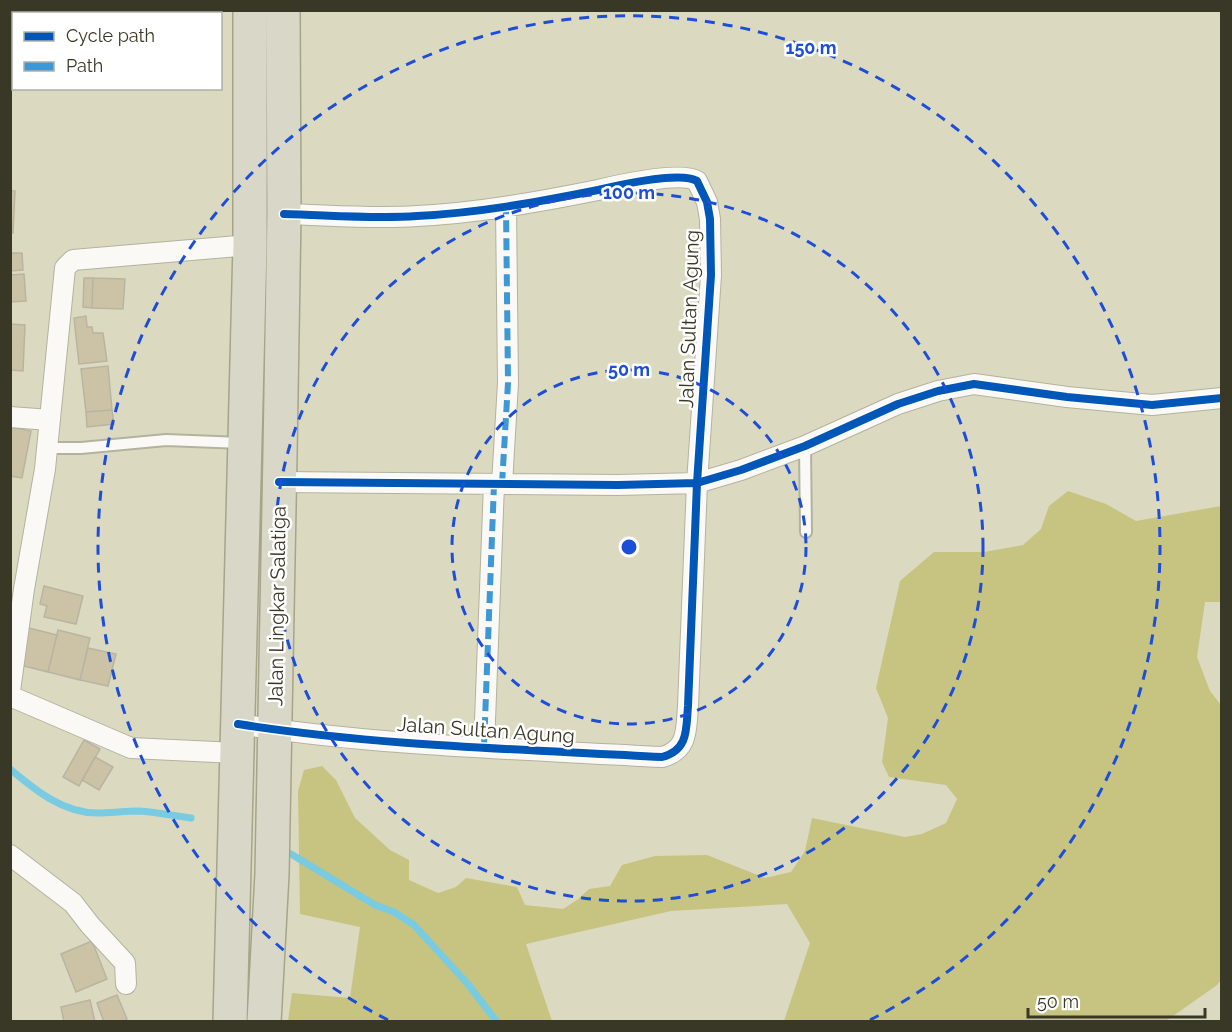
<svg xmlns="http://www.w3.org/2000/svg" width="1232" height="1032" viewBox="0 0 1232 1032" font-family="Raleway,sans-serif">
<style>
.forest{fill:#c7c381}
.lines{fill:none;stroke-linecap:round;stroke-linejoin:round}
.stream{stroke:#78cbe1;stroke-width:7}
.building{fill:#ccc3a7;stroke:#b8b4a1;stroke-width:1.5}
.lane-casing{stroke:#b3b29f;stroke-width:14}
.street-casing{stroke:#b3b29f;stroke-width:22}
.highway-casing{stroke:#a6a489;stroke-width:36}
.lane{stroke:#faf9f6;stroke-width:10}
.street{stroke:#faf9f6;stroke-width:20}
.highway{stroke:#d9d8c8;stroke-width:33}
.quiet{stroke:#3e98d6;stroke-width:6;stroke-dasharray:12 6;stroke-linecap:butt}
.cycleway-casing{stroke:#fff;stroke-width:11}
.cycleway{stroke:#0057b8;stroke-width:8}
.ring{fill:none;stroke:#1d4ed8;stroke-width:3;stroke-dasharray:10 8}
.labels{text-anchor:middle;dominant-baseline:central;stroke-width:5;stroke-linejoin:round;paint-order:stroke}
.street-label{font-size:20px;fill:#393826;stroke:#fff}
.centre{fill:#1d4ed8;stroke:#fff;stroke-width:3}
.ring-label{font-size:18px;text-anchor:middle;font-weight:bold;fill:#1d4ed8;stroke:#fff;stroke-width:5;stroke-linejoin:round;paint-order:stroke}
</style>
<rect width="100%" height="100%" fill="#dbdac1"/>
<path class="forest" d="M 1068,491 L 1106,504 L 1136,521 L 1221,506 L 1221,602 L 1205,602 L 1197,657 L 1210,691 L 1221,705 L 1221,980 L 1217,985 L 1166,1021 L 784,1021 L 810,943 L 787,904 L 671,911 L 526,944 L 552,1021 L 288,1021 L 292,993 L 350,998 L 360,927 L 300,914 L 298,791 L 304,770 L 322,766 L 336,780 L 355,818 L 390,850 L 409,860 L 409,880 L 438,893 L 456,887 L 466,878 L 517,887 L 525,905 L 563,909 L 577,900 L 589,889 L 610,886 L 622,865 L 655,856 L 707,855 L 765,878 L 791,872 L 805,851 L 812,818 L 905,837 L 922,834 L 946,823 L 957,799 L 946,785 L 889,777 L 882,762 L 888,718 L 876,688 L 900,581 L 934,552 L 984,552 L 1023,545 L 1041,529 L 1049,506 Z"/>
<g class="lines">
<path class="stream" d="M 10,769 C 35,790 63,813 97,813 C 111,813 125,811 139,811 C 156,812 174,816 191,818
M 291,854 L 375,905 L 394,912 L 414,925 L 467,983 L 497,1022"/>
</g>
<path class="building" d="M 10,190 L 15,191 L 13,233 L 10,233 Z
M 10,253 L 22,253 L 23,270 L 10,271 Z
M 24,274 L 26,301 L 10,302 L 10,275 Z
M 84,278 L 93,278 L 92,308 L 83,307 Z
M 93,278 L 125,279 L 123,309 L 92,308 Z
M 86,316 L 87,327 L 92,327 L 93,333 L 103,333 L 107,361 L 79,364 L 74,318 Z
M 10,324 L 25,325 L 23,371 L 11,370 Z
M 108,366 L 112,410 L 86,412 L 81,369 Z
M 112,410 L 114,424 L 87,427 L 86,412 Z
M 10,427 L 31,431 L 22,478 L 10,476 Z
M 44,586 L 83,596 L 76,624 L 44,617 L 47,606 L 40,604 Z
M 29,628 L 57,635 L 48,672 L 20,665 Z
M 58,630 L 90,638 L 80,680 L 48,672 Z
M 88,648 L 116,654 L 108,686 L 80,680 Z
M 84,740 L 100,749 L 79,786 L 63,777 Z
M 95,757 L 113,767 L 99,790 L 82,780 Z
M 92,941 L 107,979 L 76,992 L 61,954 Z
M 117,995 L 127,1019 L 122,1022 L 104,1022 L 97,1003 Z
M 90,1000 L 95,1022 L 64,1022 L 61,1007 Z"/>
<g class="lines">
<defs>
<path id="lane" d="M 805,446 L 806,532
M 48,448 L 81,448 L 166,440 L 242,443"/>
<path id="street" d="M 10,417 L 50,420
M 279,482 L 618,485 L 697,483 L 741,470 L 805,446 L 898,404 L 938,391 L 974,384 L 1067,397 L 1152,405 L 1222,398
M 502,484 L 508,383 L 506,208
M 10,691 L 24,589 L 45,469 L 65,268 L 73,260 L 250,245
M 10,696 L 131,748 L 236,753
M 238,724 C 378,746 521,749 662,757 C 689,750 686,728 688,706 L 697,483 L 711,275 L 710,219 L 707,202 L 697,181 C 681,171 619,185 598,190 C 538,202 478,213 417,216 C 373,219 328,215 284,214
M 484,747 L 494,484
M 10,855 L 73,903 L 90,925 L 125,963 L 126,984"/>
<path id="highway" d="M 230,1022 L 250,245 L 250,10
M 264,1022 L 272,874 L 280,454 L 284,214 L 283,10"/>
</defs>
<use href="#lane" class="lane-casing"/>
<use href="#street" class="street-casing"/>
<use href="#highway" class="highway-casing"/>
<use href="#lane" class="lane"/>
<use href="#street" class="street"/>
<use href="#highway" class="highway"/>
<path class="quiet" d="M 502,484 L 508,383 L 506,208
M 484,747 L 494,484"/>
<defs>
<path id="cycleway" d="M 279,482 L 618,485 L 697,483 L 741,470 L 805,446 L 898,404 L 938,391 L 974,384 L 1067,397 L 1152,405 L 1222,398
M 238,724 C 378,746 521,749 662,757 C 689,750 686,728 688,706 L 697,483 L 711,275 L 710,219 L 707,202 L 697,181 C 681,171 619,185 598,190 C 538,202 478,213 417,216 C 373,219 328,215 284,214"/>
</defs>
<use href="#cycleway" class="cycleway-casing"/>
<use href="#cycleway" class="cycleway"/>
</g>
<g class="ring">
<circle cx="629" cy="547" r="177"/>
<circle cx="629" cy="547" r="354"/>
<path d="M388 1020A531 531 0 1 1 870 1020"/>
</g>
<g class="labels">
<g class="street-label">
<text transform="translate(689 319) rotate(-88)">Jalan Sultan Agung</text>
<text transform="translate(277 606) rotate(-89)">Jalan Lingkar Salatiga</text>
<text transform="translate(486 730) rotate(4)">Jalan Sultan Agung</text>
</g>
</g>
<circle cx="629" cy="547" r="9" class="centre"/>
<g class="ring-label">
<text x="811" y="54">150 m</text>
<text x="629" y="199">100 m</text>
<text x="629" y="376">50 m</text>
</g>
<rect width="1232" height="1032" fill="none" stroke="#393826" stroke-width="24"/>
<rect x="12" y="12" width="210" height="78" fill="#ffffff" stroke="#b0afa8" stroke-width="1.5"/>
<rect x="24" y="32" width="30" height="9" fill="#0057b8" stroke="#b0afa8" stroke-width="1.5"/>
<text x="66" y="42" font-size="18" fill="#393826">Cycle path</text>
<rect x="24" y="62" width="30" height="9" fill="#3e98d6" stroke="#b0afa8" stroke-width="1.5"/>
<text x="66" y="72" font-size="18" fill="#393826">Path</text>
<path d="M1028 1008v9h177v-9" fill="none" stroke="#393826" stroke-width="3"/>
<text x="1037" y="1008" font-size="18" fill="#393826" stroke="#ffffff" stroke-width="4.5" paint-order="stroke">50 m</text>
</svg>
